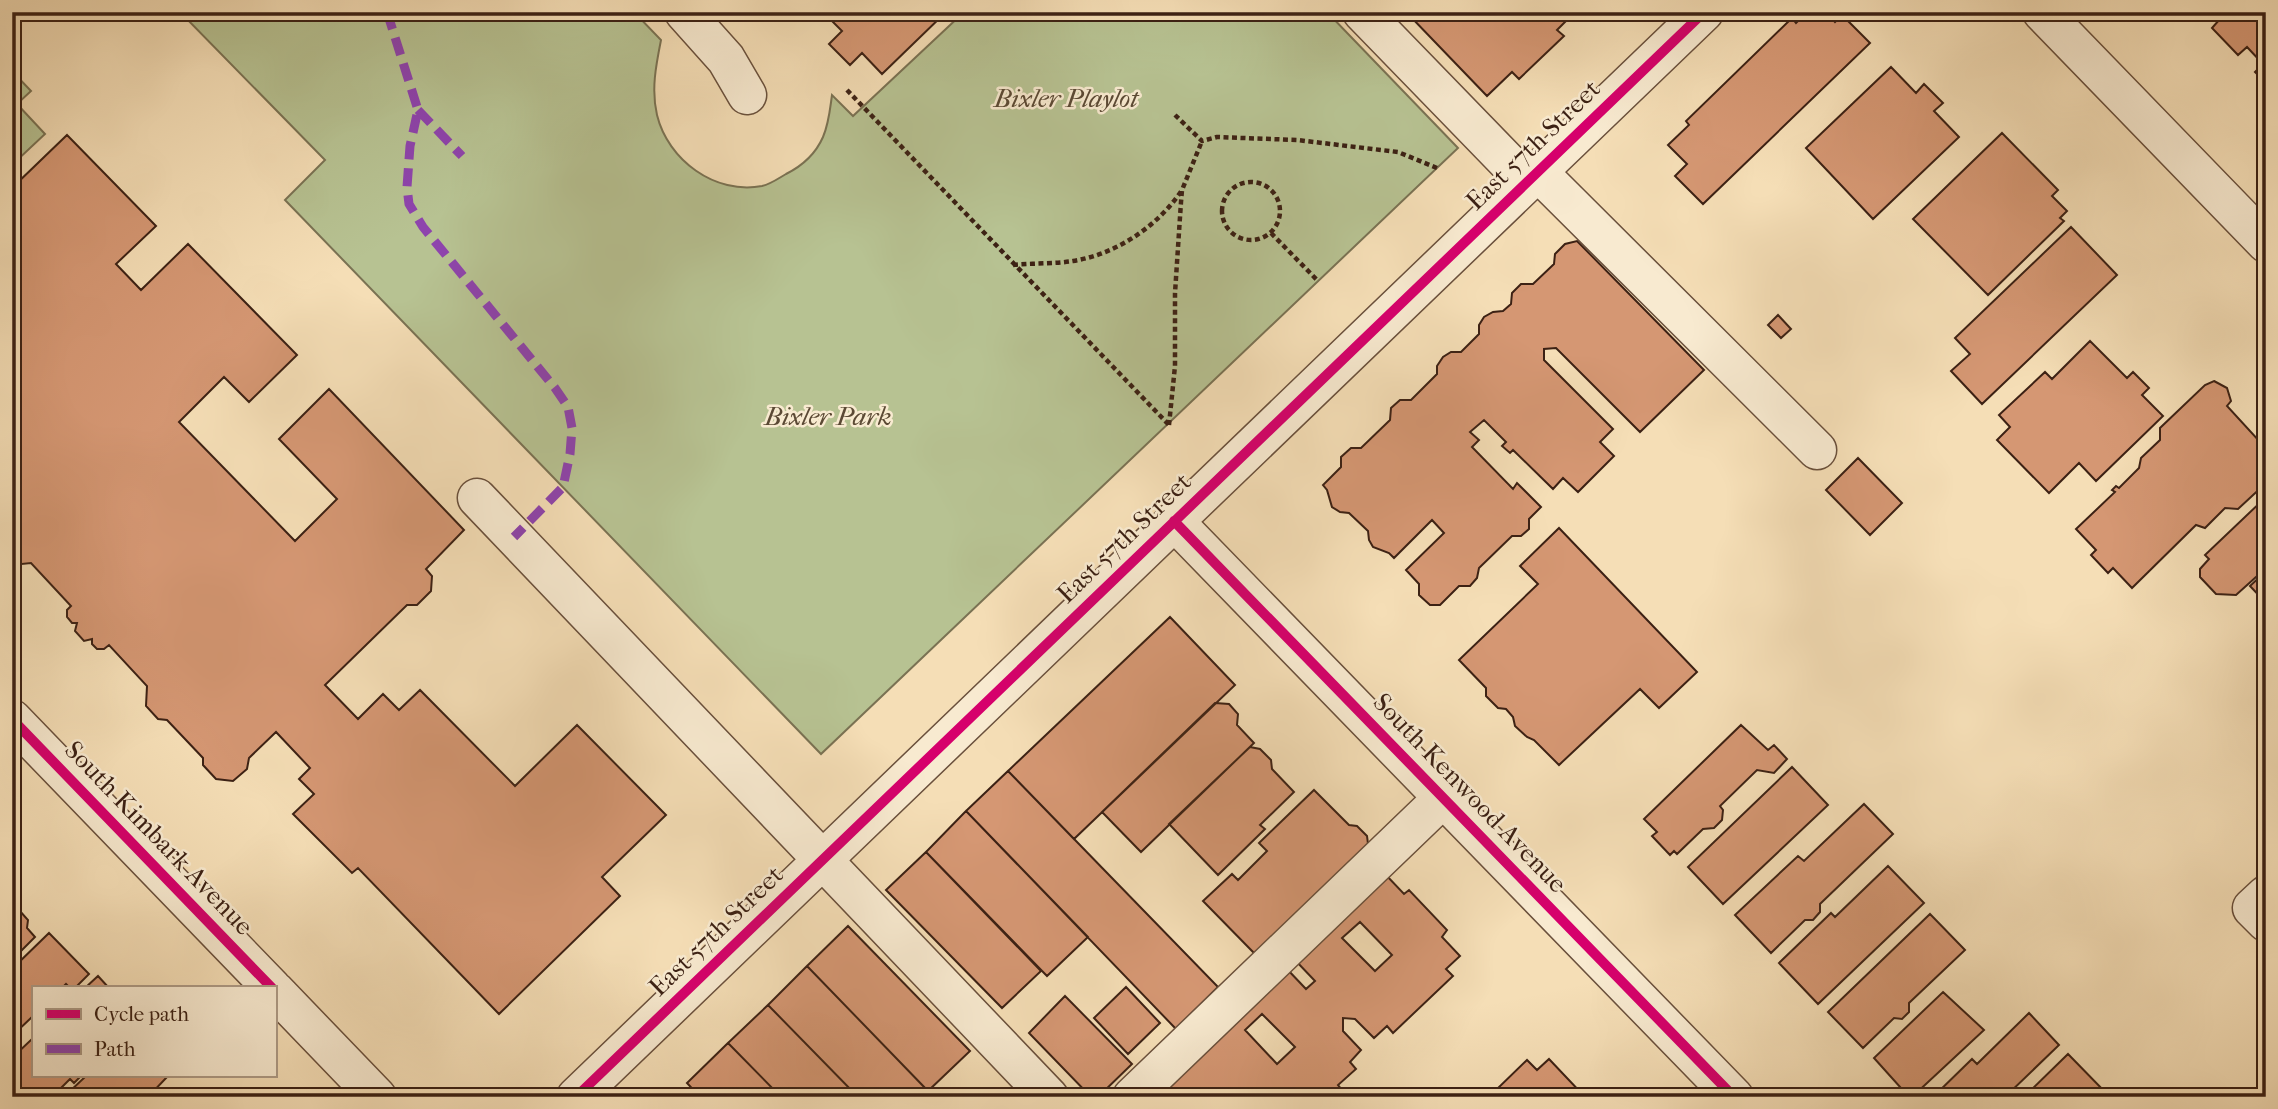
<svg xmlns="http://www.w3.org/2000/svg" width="2278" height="1109" viewBox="0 0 2278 1109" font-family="'IM FELL French Canon',serif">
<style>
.green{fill:#b7c292;stroke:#7a7253;stroke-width:2}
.building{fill:#d59773;stroke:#3c2114;stroke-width:2;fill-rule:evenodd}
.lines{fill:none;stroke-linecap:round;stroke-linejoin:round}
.minor-casing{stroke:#6a503c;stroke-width:41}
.path{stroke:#3c2114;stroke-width:4.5;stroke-dasharray:5 3.5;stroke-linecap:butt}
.minor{stroke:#f8ead0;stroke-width:38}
.quiet{stroke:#8e44ad;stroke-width:9;stroke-dasharray:18 9;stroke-linecap:butt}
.cycleway-casing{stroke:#f8ead0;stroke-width:15}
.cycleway{stroke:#d6006c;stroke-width:10}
.labels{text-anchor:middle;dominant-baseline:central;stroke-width:5;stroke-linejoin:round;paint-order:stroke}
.park-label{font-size:26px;font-style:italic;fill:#5b4934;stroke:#f8ead0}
.street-label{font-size:26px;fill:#3c2114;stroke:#f8ead0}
</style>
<rect width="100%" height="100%" fill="#f5deb6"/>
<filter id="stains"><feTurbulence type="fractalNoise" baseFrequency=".00286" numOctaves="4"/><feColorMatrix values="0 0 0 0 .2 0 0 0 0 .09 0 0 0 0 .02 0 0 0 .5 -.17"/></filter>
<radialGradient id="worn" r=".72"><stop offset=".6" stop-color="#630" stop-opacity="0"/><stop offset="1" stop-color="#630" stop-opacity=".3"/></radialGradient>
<path class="green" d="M 180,12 L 634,12 L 661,40 C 656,65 651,90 657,115 C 668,160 715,195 762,186 C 771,184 779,178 786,174 C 802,166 816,153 823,137 C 829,123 830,109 832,95 L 853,116 L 964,12 L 1327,12 L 1458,148 L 821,754 L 285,200 L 325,160 Z
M 12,71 L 31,91 L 17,104 L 45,134 L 12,165 Z"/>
<path class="building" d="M 833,12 L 946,12 L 882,74 L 862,53 L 850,65 L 829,44 L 842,31 L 828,17 Z
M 1410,12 L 1575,12 L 1557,30 L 1564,36 L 1519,79 L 1512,72 L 1487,96 L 1408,14 Z
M 1807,12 L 1826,12 L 1835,22 L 1842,15 L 1870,43 L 1703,204 L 1675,176 L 1687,164 L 1668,145 L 1689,125 L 1686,121 L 1792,18 L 1796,23 Z
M 2213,12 L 2266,12 L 2266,83 L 2255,72 L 2263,64 L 2247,47 L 2238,55 L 2212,28 L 2220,19 Z
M 1891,67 L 1916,93 L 1924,84 L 1943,103 L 1934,111 L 1959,137 L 1873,219 L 1806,148 Z
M 2002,133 L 2058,190 L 2052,196 L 2067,211 L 2060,218 L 2064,221 L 1988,295 L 1913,219 Z
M 67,135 L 156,226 L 116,264 L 141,290 L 188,244 L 297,355 L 249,402 L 224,377 L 179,422 L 295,541 L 337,499 L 279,439 L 329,389 L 464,530 L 426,569 L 432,576 L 431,591 L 417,605 L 407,605 L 325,685 L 358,719 L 383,694 L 399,710 L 420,690 L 515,786 L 577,725 L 666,815 L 602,877 L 620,896 L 499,1014 L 358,868 L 352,873 L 293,814 L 314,794 L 299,779 L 310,768 L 276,732 L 249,758 L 247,769 L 233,781 L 216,779 L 203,765 L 203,758 L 167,720 L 158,719 L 146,706 L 147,686 L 109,645 L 104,649 L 97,649 L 92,644 L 92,639 L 84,641 L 75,631 L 77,623 L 72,623 L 67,617 L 67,610 L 71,606 L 31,563 L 12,565 L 12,188 Z
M 2071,227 L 2117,275 L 1982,404 L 1951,371 L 1970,354 L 1955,338 Z
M 1577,241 L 1704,370 L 1640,432 L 1556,348 L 1544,349 L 1544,360 L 1613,429 L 1600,442 L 1614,456 L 1578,492 L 1563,478 L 1553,489 L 1513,450 L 1510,453 L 1502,446 L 1506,442 L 1484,420 L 1470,432 L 1479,440 L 1472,447 L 1513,489 L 1517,483 L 1541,507 L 1529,519 L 1529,529 L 1521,536 L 1512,536 L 1479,568 L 1477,578 L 1470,586 L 1459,586 L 1440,605 L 1430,605 L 1419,595 L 1419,584 L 1406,570 L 1444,533 L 1432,520 L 1394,558 L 1389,553 L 1373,547 L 1369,540 L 1368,531 L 1349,513 L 1340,512 L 1332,507 L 1327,490 L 1323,485 L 1341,467 L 1341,457 L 1351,448 L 1361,448 L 1390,420 L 1391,408 L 1400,400 L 1411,400 L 1437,374 L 1437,366 L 1443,357 L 1451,352 L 1461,352 L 1479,334 L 1479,325 L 1484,317 L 1493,312 L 1503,311 L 1511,304 L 1512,293 L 1521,284 L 1533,284 L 1554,264 L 1555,254 L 1565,244 Z
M 1778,315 L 1791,329 L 1781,338 L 1768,325 Z
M 2090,341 L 2127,378 L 2133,372 L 2149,388 L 2142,395 L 2163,416 L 2096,481 L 2079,463 L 2049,493 L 1997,440 L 2010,427 L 1999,415 L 2045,372 L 2052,379 Z
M 2214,381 L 2227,388 L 2231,401 L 2227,406 L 2260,442 L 2266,441 L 2266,483 L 2238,509 L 2225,508 L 2205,528 L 2196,525 L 2132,588 L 2113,568 L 2108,573 L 2091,555 L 2096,550 L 2076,529 L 2115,492 L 2112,490 L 2116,486 L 2119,488 L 2139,468 L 2141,458 L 2160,440 L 2160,428 L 2205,385 Z
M 1858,458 L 1902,503 L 1870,535 L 1826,490 Z
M 2266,497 L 2266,568 L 2236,595 L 2216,594 L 2200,577 L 2200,569 L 2209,559 L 2205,555 Z
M 1559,528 L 1697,672 L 1659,708 L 1640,689 L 1559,765 L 1534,740 L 1527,737 L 1515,726 L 1513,717 L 1506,709 L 1498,708 L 1486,696 L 1486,688 L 1459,660 L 1538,584 L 1520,566 Z
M 2266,571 L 2266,603 L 2250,586 Z
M 1170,617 L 1235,685 L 1074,839 L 1008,771 Z
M 1215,703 L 1229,704 L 1238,714 L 1237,725 L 1254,743 L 1141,852 L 1102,812 Z
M 1741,725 L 1768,750 L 1774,745 L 1787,759 L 1774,773 L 1757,770 L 1720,806 L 1723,810 L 1722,820 L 1714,828 L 1703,829 L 1677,854 L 1674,851 L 1670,855 L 1652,836 L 1657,832 L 1644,819 Z
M 1250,747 L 1260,749 L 1271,760 L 1272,769 L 1294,792 L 1260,825 L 1265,829 L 1218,875 L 1169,824 Z
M 1792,767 L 1828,805 L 1723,904 L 1688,867 Z
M 1008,771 L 1218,987 L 1176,1029 L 966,811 Z
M 1314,790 L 1349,825 L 1357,826 L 1367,836 L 1368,844 L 1255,954 L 1203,901 L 1232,874 L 1238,880 L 1267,851 L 1259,843 Z
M 1864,804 L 1893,834 L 1820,904 L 1820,912 L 1813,920 L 1805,920 L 1771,953 L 1735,915 L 1798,856 L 1804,861 Z
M 966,811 L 1088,937 L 1047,976 L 926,852 Z
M 926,852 L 1041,971 L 1002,1008 L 886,890 Z
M 1888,866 L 1924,903 L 1818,1004 L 1779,963 L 1831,913 L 1835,917 Z
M 1385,874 L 1404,894 L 1409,890 L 1447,930 L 1442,937 L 1460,956 L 1446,969 L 1453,976 L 1393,1033 L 1387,1026 L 1374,1038 L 1355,1019 L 1343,1018 L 1343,1031 L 1361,1050 L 1350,1062 L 1356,1069 L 1338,1085 L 1342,1090 L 1335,1097 L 1175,1097 L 1165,1086 L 1286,968 L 1306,989 L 1315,981 L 1295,960 ZM 1360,922 L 1392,955 L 1375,971 L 1342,938 ZM 1262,1014 L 1295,1047 L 1277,1064 L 1245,1030 Z
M 19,910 L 28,920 L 27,928 L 35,937 L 12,960 L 12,911 Z
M 1930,914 L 1965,950 L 1909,1003 L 1909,1012 L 1902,1019 L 1894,1018 L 1863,1048 L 1828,1012 Z
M 848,926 L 970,1051 L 928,1091 L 807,966 Z
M 49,933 L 89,974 L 75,988 L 70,988 L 66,984 L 62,988 L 33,988 L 33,1016 L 12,1036 L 12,969 Z
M 807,966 L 928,1091 L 923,1097 L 858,1097 L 768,1005 Z
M 98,976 L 109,988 L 85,988 Z
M 1126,987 L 1160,1023 L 1128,1054 L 1094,1018 Z
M 1943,992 L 1984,1030 L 1912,1097 L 1909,1097 L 1874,1058 Z
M 1065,996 L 1132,1064 L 1098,1097 L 1091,1097 L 1029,1033 Z
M 768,1005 L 858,1097 L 781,1097 L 728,1043 Z
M 2029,1013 L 2059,1045 L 2005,1097 L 1933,1097 L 1972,1059 L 1977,1064 Z
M 33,1038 L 33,1076 L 81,1076 L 74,1083 L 70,1079 L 52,1097 L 18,1097 L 12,1091 L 12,1058 Z
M 728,1043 L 781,1097 L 700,1097 L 687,1083 Z
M 2068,1054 L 2110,1097 L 2024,1097 Z
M 1549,1059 L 1585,1097 L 1501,1097 L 1502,1095 L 1497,1089 L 1527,1060 L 1537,1070 Z
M 86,1076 L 168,1076 L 148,1097 L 68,1097 L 70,1095 L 68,1093 Z
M 200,1090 L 207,1097 L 193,1097 Z"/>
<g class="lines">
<defs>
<path id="minor" d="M 684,12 L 726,59 L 747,95
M 1362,12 L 1527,182
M 2042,12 L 2266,243
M 1538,172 L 1817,450
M 477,498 L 1049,1097
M 1174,521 L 1734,1097
M 12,719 L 272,988
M 2266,895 L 2252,908 L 2266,922
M 275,991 L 377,1097
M 576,1097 L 1704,12
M 1132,1097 L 1443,798"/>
</defs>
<use href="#minor" class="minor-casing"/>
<path class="path" d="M 847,90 L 1169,425
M 1175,115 L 1202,141 L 1217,137 L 1297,140 L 1398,152 L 1437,168
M1222 211a29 29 0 1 1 58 0a29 29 0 1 1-58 0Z
M 1271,233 L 1318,281
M 1013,265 C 1033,263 1054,264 1073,261 C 1117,254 1158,226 1182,190
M 1169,425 L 1175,366 L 1175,293 L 1181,202 L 1182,190 L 1202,141"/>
<use href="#minor" class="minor"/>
<path class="quiet" d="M 387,12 L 418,110 L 410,146 L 407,187 L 409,204 L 423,227 L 555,388 L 568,407 L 572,428 L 570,454 L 563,487 L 514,537
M 418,110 L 462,156"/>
<defs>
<path id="cycleway" d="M 1174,521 L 1734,1097
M 12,719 L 272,988
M 576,1097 L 1704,12"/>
</defs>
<use href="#cycleway" class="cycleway-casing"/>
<use href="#cycleway" class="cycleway"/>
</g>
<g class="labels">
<g class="park-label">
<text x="1066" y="98">Bixler Playlot</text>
<text x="828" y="416">Bixler Park</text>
</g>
<g class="street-label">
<text transform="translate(1533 145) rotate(-44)">East 57th Street</text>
<text transform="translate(1124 538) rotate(-44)">East 57th Street</text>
<text transform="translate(1470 793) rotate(46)">South Kenwood Avenue</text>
<text transform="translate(159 838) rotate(46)">South Kimbark Avenue</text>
<text transform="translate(716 931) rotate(-44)">East 57th Street</text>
</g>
</g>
<rect width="2278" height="1109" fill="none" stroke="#f5deb6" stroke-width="42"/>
<rect x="14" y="14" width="2250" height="1081" fill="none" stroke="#3c2114" stroke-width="3.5"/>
<rect x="21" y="21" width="2236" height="1067" fill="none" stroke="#3c2114" stroke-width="2"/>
<rect x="32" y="986" width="245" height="91" fill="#f8ead0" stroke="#ad9a85" stroke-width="2"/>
<rect x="46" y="1009" width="35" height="10" fill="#d6006c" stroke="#ad9a85" stroke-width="2"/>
<text x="94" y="1021" font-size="21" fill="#3c2114">Cycle path</text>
<rect x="46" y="1044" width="35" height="10" fill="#8e44ad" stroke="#ad9a85" stroke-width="2"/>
<text x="94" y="1056" font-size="21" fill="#3c2114">Path</text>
<rect width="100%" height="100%" filter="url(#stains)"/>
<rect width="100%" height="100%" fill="url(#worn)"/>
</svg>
